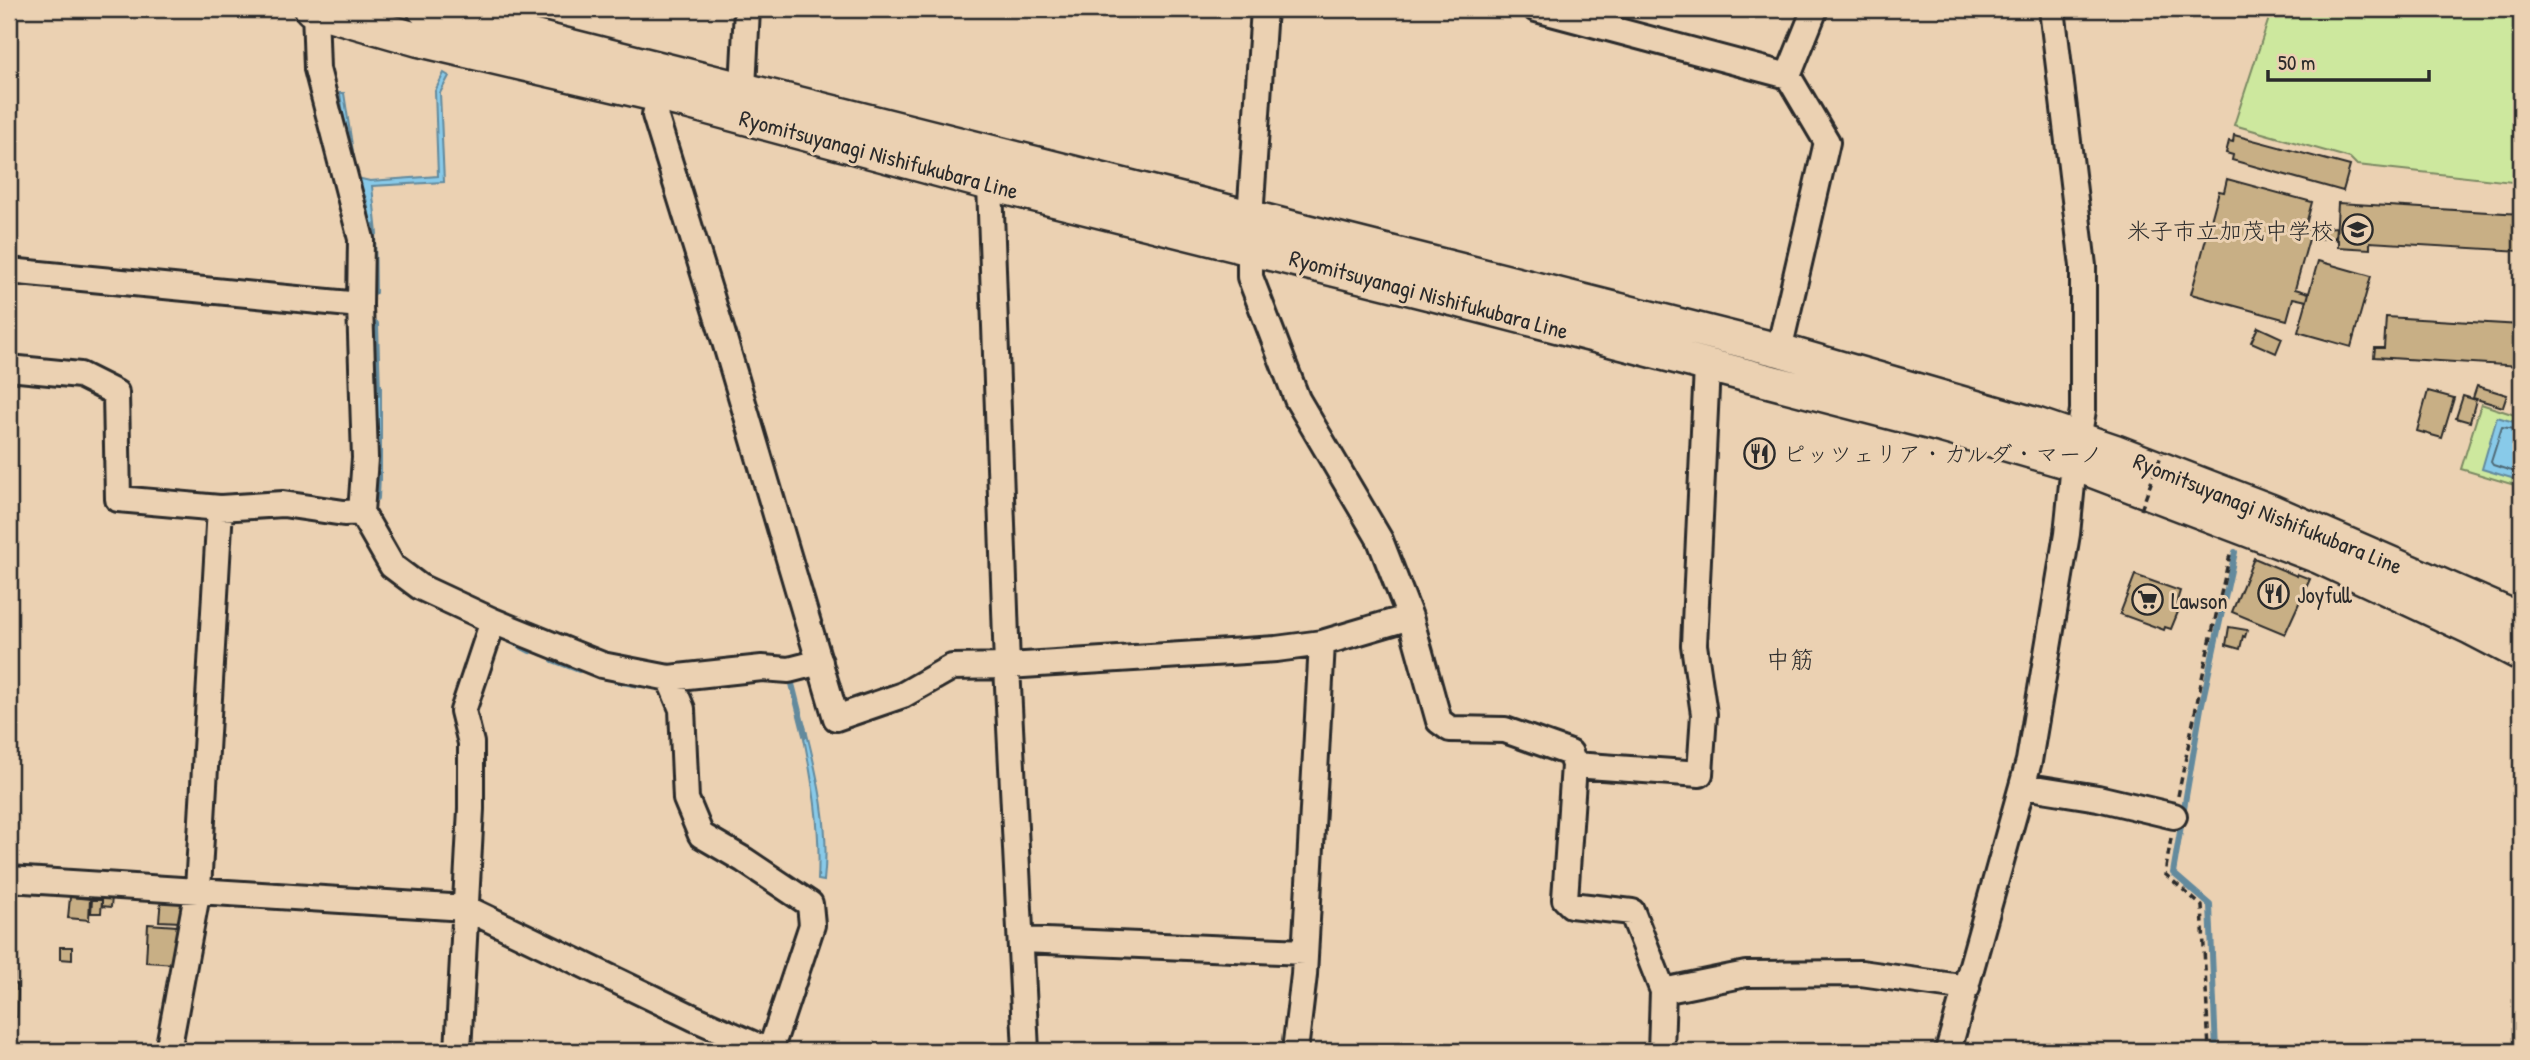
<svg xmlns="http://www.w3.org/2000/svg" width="2530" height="1060" viewBox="0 0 2530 1060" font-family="'Patrick Hand','Klee One',sans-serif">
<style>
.green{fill:#cde89e;stroke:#7c8a64;stroke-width:2}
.water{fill:#88cae9;stroke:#638a9d;stroke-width:2}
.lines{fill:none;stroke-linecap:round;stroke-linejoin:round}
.shore{stroke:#506b77;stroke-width:2}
.stream{stroke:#638a9d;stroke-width:6}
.building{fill:#c8af85;stroke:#2b2b2b;stroke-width:2}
.minor-casing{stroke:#2b2b2b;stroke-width:30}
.major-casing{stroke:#2b2b2b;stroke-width:37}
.path{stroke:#2b2b2b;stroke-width:3.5;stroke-dasharray:7 5;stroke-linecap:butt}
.minor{stroke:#ebd1b2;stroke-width:24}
.major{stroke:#ebd1b2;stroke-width:32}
.path-bridge{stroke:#2b2b2b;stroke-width:3.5;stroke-dasharray:7 5;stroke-linecap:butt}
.labels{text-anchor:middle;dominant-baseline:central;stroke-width:6;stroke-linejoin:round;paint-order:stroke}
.street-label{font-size:23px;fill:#2b2b2b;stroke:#ebd1b2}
.poi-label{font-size:23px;fill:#2b2b2b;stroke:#ebd1b2;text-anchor:start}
.neighbourhood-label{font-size:24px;fill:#2b2b2b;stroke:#ebd1b2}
</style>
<rect width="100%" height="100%" fill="#ebd1b2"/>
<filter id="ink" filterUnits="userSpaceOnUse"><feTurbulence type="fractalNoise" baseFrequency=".0143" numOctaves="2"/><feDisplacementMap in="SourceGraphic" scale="14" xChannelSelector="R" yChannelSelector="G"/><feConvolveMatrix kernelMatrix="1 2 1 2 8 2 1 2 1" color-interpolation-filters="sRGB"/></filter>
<g filter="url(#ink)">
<path class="green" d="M 2272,9 L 2521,9 L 2521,183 L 2357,165 L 2350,158 L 2234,125 Z
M 2481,404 L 2521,417 L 2521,487 L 2461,469 Z"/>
<path class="water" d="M 444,73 L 449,76 L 440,93 L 444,182 L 372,186 L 377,234 L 371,235 C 368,213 371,194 353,180 L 340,93 L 344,93 L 357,178 L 370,181 L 438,176 L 435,91 Z
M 374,385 L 381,385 L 381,480 L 375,480 Z
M 2497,417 L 2521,424 L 2521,481 L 2482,469 Z
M 805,726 C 818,777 830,829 824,881 L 818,880 C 821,828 812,778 802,728 Z"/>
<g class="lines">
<path class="shore" d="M 2521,430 L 2502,427 L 2491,462 L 2493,465 L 2521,474"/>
<path class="stream" d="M 373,226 L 374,292
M 376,324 L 378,394
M 377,498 L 378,474
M 505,638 L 530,651
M 553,660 L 579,670
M 786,678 L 791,680 L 805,735
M 616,681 L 640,685
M 2216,1051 L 2210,905 L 2173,873 L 2201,708 L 2235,552"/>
</g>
<path class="building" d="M 2234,135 L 2350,166 L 2343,191 L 2232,160 L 2233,155 L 2226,153 L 2229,141 L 2233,142 Z
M 2227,179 L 2312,202 L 2305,228 L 2312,229 L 2336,227 L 2335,238 L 2309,239 L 2295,289 L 2309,293 L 2307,301 L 2293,298 L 2287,320 L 2191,294 L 2219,191 L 2224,192 Z
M 2338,203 L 2521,214 L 2521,251 L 2370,242 L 2370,249 L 2338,247 L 2338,240 L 2336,240 Z
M 2318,261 L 2371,276 L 2351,347 L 2298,332 Z
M 2386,317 L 2521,325 L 2521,366 L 2374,357 L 2375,348 L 2384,348 Z
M 2258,327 L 2282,338 L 2276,353 L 2251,342 Z
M 2477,386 L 2507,395 L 2503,407 L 2473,398 Z
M 2428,391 L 2454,398 L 2442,438 L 2417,431 Z
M 2463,396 L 2476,400 L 2470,422 L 2456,418 Z
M 2254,558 L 2297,576 L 2297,574 L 2310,579 L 2285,634 L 2232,612 Z
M 2135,575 L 2180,591 L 2174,610 L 2178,612 L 2171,629 L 2165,627 L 2164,630 L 2120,614 Z
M 2229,627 L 2247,630 L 2245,637 L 2243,636 L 2240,649 L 2226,645 Z
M 102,896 L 112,897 L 111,907 L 102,906 Z
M 70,897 L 90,899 L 89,920 L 68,918 Z
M 161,899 L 182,900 L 181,922 L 159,921 Z
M 92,900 L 102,900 L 101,913 L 91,913 Z
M 148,924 L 177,926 L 175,964 L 146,962 Z
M 60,947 L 72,947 L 72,960 L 60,959 Z
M 9,958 L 15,958 L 14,983 L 17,984 L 17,990 L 18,990 L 17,1017 L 9,1017 Z"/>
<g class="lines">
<defs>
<path id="minor" d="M 315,9 L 317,69 L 361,239 L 360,305 L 365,458 L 361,512 L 392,566 L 420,587 L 493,621 L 602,665 L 669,678 L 762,668 L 789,670 L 820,662
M 1264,9 L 1250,218 L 1250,277 L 1297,399 L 1380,540 L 1410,617 L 1322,643
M 1536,9 L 1788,76 L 1827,142 L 1779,350
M 1788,76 L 1815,9
M 668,81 L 660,96 L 655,115 L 723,335 L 836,718 L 903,695 L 952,667 L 1007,666 L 1276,649 L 1322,643 L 1304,975 L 1295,1051
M 739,106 L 743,88 L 747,9
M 990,184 L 1007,666 L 1026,1051
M 9,271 L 360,305
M 9,368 L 80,375 L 116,393 L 118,499 L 220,508 L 283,504 L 344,513 L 361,512
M 1410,617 L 1439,721 L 1450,729 L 1505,730 L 1570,753 L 1574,765 L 1565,899 L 1571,905 L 1632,912 L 1663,991 L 1661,1051
M 669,678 L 682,709 L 686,799 L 701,835 L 744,860 L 810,904 L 812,925 L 770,1051
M 1574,765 L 1700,774 L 1704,714 L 1694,645 L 1707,367
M 2023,786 L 2098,798 L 2174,816
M 9,879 L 466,908 L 694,1018 L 769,1051
M 1022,940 L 1305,952
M 1663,991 L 1746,974 L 1861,973 L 1967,988
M 168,1051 L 198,889 L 220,508
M 458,1051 L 471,809 L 471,743 L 463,711 L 493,621
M 1948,1051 L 2029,761 L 2067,534 L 2074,464 L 2083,410 L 2083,266 L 2052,9"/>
<path id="major" d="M 311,9 L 419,40 L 686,102 L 990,184 L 1460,301 L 1942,426 L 2074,464 L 2319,557 L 2471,628 L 2521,654
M 424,9 L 1779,350 L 2035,424 L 2115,451 L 2271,511 L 2521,620"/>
</defs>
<use href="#minor" class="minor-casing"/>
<use href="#major" class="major-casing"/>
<path class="path" d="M 2178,796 L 2206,659 L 2231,550
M 2171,838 L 2165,874 L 2202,906 L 2209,1051"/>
<use href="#minor" class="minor"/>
<use href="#major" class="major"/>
<path class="path-bridge" d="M 2141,510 L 2162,453"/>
</g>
</g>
<defs>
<symbol id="school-ring" viewBox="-11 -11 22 22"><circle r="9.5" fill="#ebd1b2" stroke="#2b2b2b" stroke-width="1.5"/><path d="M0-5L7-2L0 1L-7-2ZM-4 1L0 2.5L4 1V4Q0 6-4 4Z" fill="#2b2b2b"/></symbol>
<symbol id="restaurant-ring" viewBox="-11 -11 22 22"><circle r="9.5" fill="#ebd1b2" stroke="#2b2b2b" stroke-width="1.5"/><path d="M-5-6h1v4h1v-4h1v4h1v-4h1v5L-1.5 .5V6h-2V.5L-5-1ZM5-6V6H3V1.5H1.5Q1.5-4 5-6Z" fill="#2b2b2b"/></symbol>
<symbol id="supermarket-ring" viewBox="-11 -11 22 22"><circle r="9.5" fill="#ebd1b2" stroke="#2b2b2b" stroke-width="1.5"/><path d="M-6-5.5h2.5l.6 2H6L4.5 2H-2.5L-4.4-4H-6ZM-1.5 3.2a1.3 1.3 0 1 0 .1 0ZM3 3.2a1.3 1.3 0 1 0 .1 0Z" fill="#2b2b2b"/></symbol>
</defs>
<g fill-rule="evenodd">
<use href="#school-ring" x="2340" y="212" width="35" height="35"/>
<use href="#restaurant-ring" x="1742" y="436" width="35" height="35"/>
<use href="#restaurant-ring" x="2256" y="576" width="35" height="35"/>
<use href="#supermarket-ring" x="2130" y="582" width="35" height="35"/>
</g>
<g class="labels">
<g class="street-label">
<text transform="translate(879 154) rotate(15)">Ryomitsuyanagi Nishifukubara Line</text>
<text transform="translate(1429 294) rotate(15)">Ryomitsuyanagi Nishifukubara Line</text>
<text transform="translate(2268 513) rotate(22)">Ryomitsuyanagi Nishifukubara Line</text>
</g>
<g class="poi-label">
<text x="2334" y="230" text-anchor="end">米子市立加茂中学校</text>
<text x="1783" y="453">ピッツェリア・カルダ・マーノ</text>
<text x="2297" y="594">Joyfull</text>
<text x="2171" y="600">Lawson</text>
</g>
<g class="neighbourhood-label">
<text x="1790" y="659">中筋</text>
</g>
</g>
<rect width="2530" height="1060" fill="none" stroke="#ebd1b2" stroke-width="35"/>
<rect x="18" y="18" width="2495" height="1025" fill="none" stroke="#2b2b2b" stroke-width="2.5" filter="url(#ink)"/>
<path d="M2268 70v10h161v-10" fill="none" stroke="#2b2b2b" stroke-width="3.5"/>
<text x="2278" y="70" font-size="21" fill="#2b2b2b" stroke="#ebd1b2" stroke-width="5" paint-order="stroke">50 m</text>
</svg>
